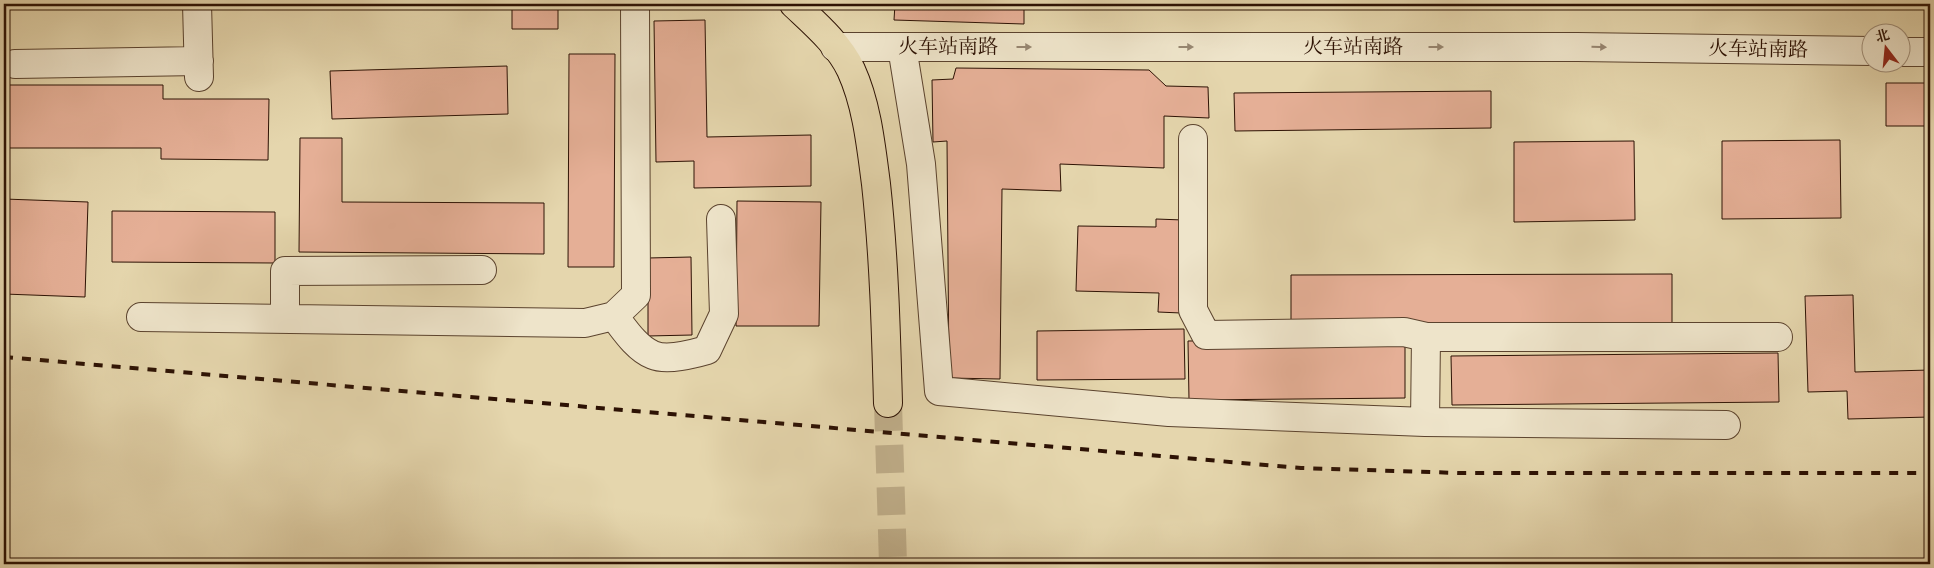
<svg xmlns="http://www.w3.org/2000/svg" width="1934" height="568" viewBox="0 0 1934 568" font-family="'Libre Bodoni','Noto Serif SC',serif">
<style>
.building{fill:#e5af96;stroke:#2d1204}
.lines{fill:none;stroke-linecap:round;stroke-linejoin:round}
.major-tunnel{stroke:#c0af8b;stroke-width:28;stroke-dasharray:28 14;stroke-linecap:butt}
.minor-casing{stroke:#5b432e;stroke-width:30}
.major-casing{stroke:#2d1204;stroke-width:30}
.minor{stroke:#eee4ca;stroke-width:28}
.major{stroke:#e5d6ad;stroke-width:28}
.rail{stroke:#2d1204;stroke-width:4;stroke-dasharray:9 9;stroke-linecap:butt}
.oneway{fill:#978671}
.labels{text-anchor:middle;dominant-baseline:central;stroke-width:5;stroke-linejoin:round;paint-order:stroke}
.street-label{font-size:20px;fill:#2d1204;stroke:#eee4ca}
</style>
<rect width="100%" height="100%" fill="#e5d6ad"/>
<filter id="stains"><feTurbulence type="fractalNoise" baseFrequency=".004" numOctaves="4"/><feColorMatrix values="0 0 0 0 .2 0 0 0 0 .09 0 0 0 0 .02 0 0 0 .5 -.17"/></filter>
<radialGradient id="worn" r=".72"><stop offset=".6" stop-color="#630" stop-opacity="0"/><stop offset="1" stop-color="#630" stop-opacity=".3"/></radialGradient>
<path class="building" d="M 512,4 L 558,4 L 558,29 L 512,29 Z
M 895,4 L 1024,4 L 1024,24 L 894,20 Z
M 705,20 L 707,137 L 811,135 L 811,186 L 694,188 L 694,161 L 656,162 L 654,21 Z
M 569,54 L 615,54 L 614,267 L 568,267 Z
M 507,66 L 508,114 L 332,119 L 330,71 Z
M 956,68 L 1149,70 L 1166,86 L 1208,87 L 1209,118 L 1164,116 L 1164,168 L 1060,164 L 1061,191 L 1002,189 L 1000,379 L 949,378 L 947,141 L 933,142 L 932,80 L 953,79 Z
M 1886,83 L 1930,83 L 1930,126 L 1886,126 Z
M 4,85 L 163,85 L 163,99 L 269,99 L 268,160 L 161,159 L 161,148 L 4,148 Z
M 1491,91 L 1491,128 L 1235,131 L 1234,93 Z
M 300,138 L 342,138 L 342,202 L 544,203 L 544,254 L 299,252 Z
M 1840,140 L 1841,218 L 1722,219 L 1722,141 Z
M 1634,141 L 1635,220 L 1514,222 L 1514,142 Z
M 4,199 L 88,202 L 85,297 L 4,294 Z
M 737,201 L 821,202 L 819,326 L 736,326 Z
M 112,211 L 275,212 L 275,263 L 112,262 Z
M 1156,219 L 1183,220 L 1181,313 L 1158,312 L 1159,293 L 1076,291 L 1078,226 L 1156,227 Z
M 691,257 L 692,335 L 648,336 L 648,258 Z
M 1672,274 L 1672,324 L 1291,325 L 1291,275 Z
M 1853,295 L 1855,372 L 1930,370 L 1930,417 L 1848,419 L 1847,391 L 1808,392 L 1805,296 Z
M 1184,329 L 1185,379 L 1037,380 L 1037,331 Z
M 1405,339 L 1405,398 L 1189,400 L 1188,341 Z
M 1778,353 L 1779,402 L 1452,405 L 1451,356 Z"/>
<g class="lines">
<path class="major-tunnel" d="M 888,403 L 893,564"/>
<defs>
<path id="minor" d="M 197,4 L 199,77
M 835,47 L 1578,47 L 1872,51
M 902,47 L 921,164 L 939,391 L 1169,412 L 1425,422 L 1726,425
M 1902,52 L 1930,52
M 15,64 L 199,61
M 1193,139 L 1193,310 L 1206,335 L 1404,332 L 1426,337
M 614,316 C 624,329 637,349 653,355 C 667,361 693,354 707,350 L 724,314 L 721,219
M 141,317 L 585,323 L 614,316 L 636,295 L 635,4
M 285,319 L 285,271 L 482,270
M 1425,422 L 1426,337 L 1778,337"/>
<path id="major" d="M 794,4 C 814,23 839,44 851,70 C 867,105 871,146 876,184 C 884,257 886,330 888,403"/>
</defs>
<use href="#minor" class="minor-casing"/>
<use href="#major" class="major-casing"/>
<use href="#minor" class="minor"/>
<use href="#major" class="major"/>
<path class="rail" d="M 4,357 L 1301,468 L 1460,473 L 1930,473"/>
</g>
<defs><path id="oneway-solid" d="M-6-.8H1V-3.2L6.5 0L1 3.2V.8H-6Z" transform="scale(1.25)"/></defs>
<g class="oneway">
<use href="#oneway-solid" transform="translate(1024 47)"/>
<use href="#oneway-solid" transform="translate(1186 47)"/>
<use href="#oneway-solid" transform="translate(1436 47)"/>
<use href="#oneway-solid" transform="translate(1599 47) rotate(1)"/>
</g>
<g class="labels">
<g class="street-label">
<text x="948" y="47">火车站南路</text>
<text x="1353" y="47">火车站南路</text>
<text transform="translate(1758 50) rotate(1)">火车站南路</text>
</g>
</g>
<rect width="1934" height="568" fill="none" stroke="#e5d6ad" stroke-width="20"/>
<rect x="5" y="5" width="1924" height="558" fill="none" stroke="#2d1204" stroke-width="2.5"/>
<rect x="10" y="10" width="1914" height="548" fill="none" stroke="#2d1204"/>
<g transform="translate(1886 48) rotate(344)"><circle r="24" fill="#eee4ca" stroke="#a1907b"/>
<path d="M0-4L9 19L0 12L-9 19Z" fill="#8f2418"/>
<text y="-8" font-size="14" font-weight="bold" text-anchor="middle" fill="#2d1204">北</text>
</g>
<rect width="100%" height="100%" filter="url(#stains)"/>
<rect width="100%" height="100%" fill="url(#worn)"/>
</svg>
